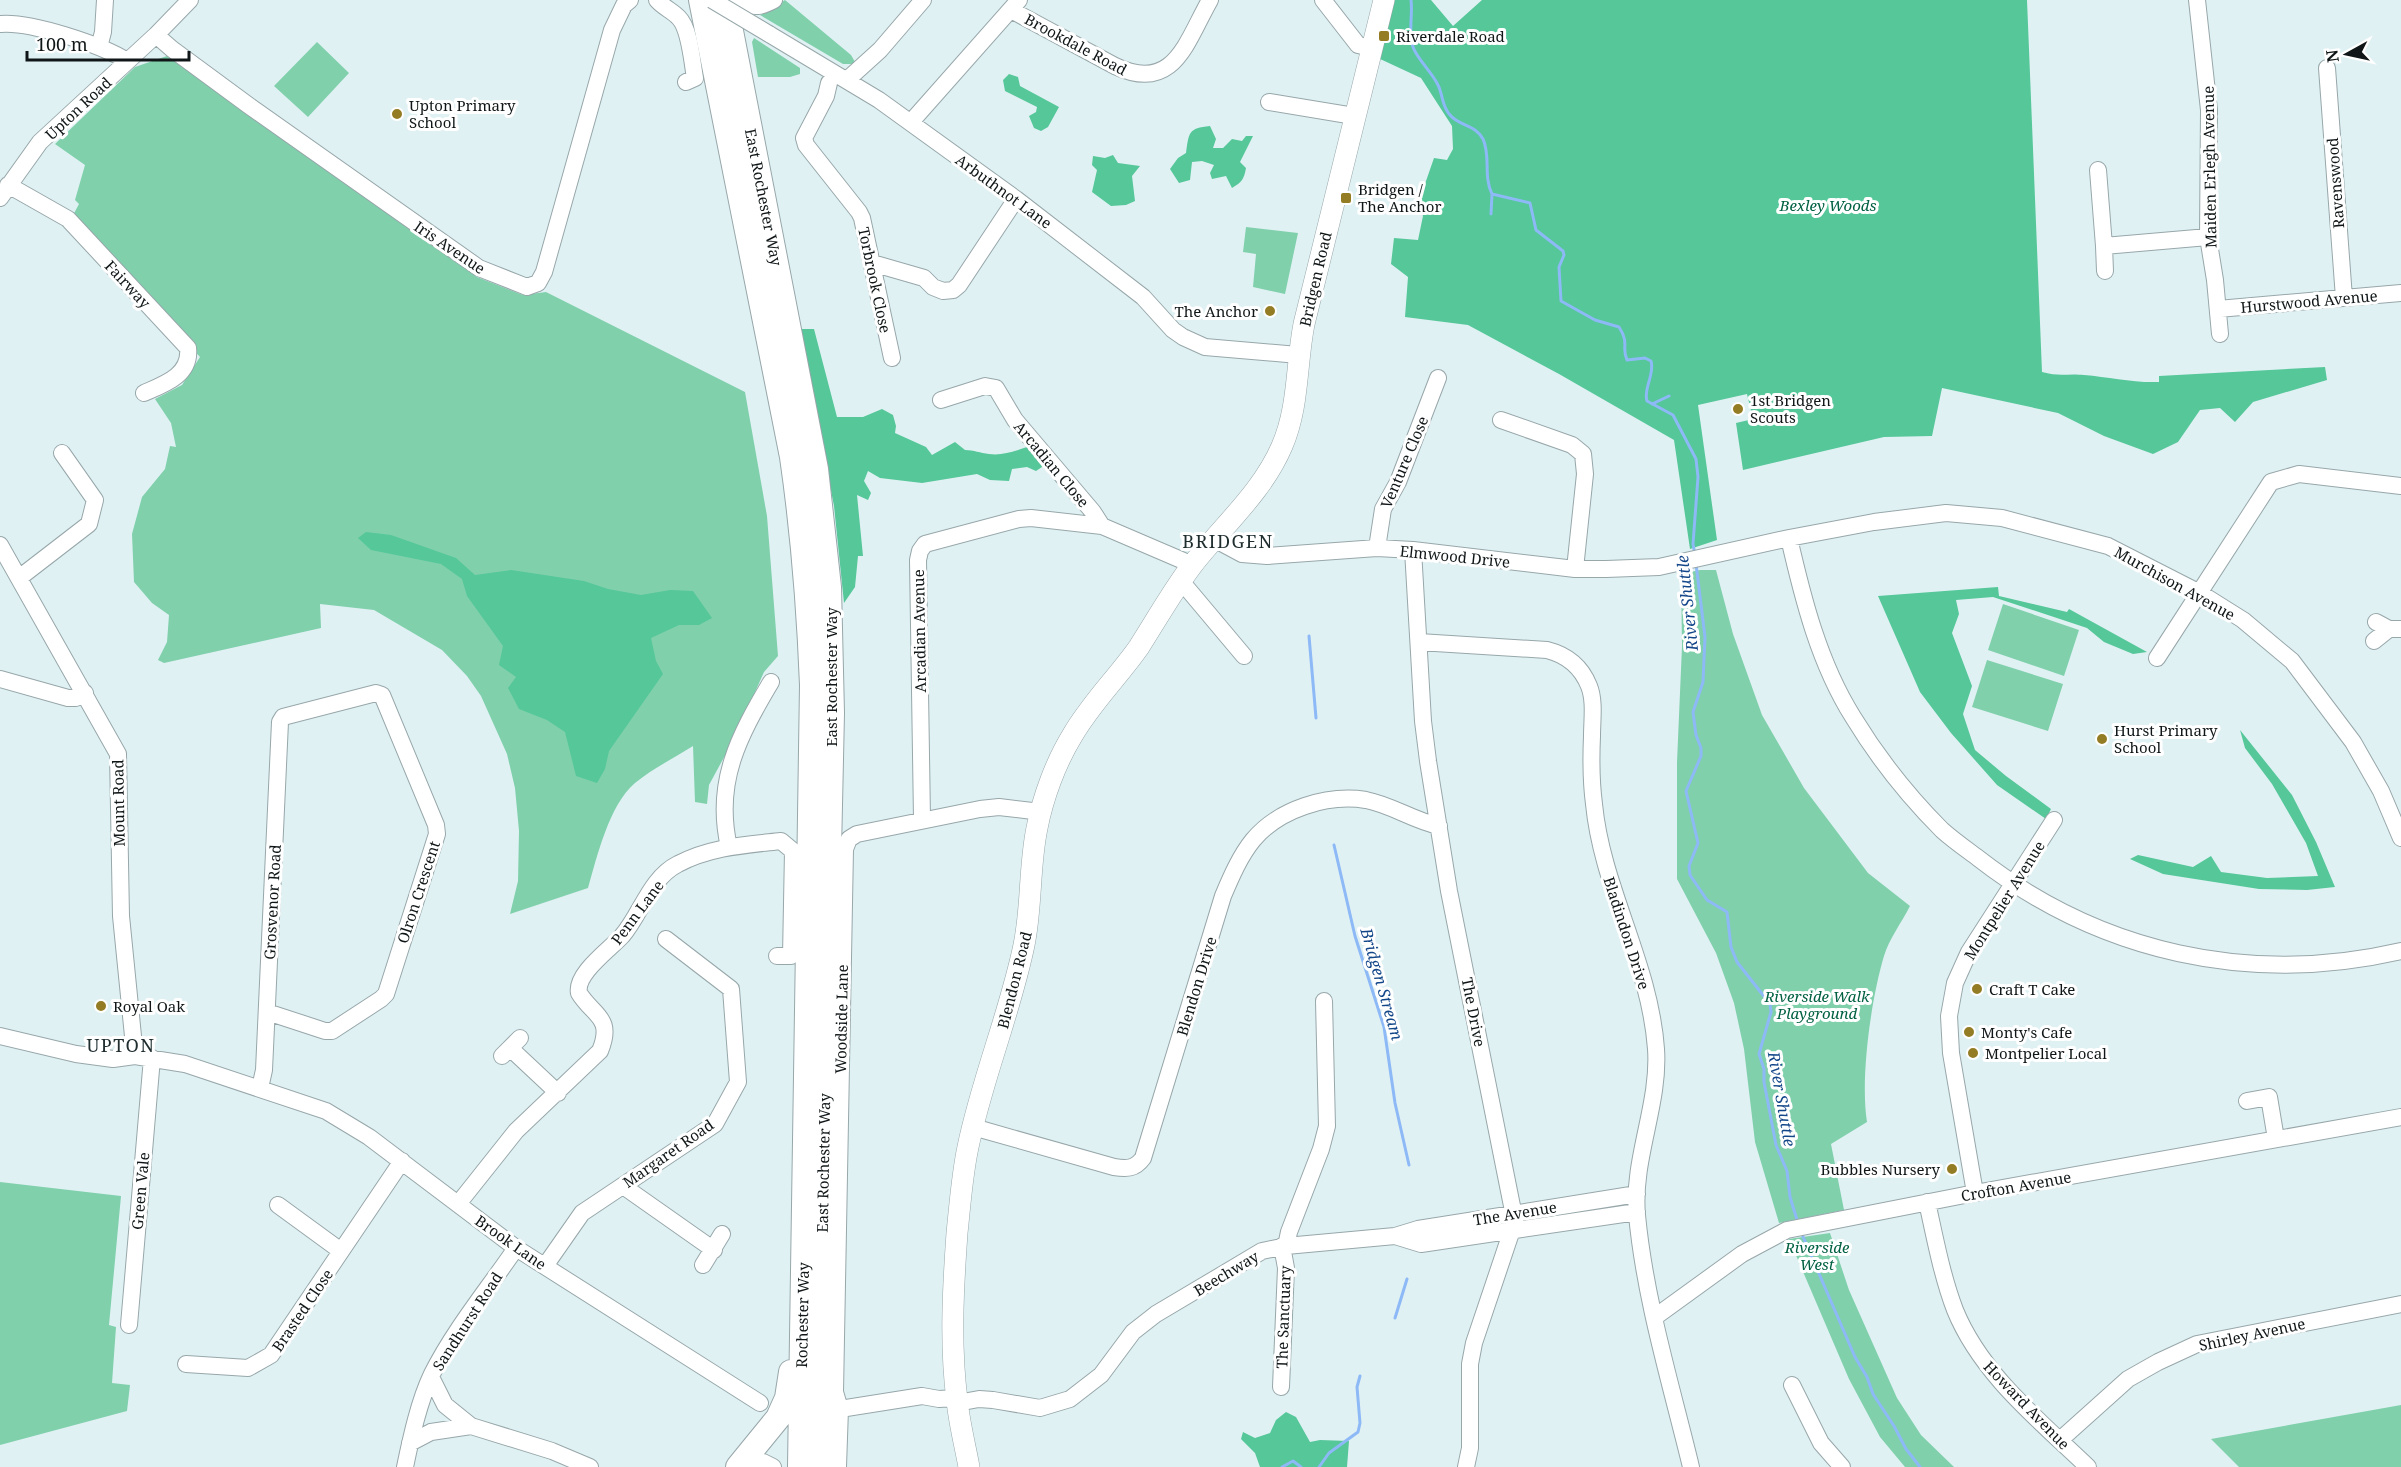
<svg xmlns="http://www.w3.org/2000/svg" width="2401" height="1467" viewBox="0 0 2401 1467" font-family="'Noto Serif',serif">
<style>
.green{fill:#80d0ac}
.forest{fill:#55c799}
.lines{fill:none;stroke-linecap:round;stroke-linejoin:round}
.stream{stroke:#8db9f6;stroke-width:3}
.minor-casing{stroke:#97a7aa;stroke-width:18}
.major-casing{stroke:#97a7aa;stroke-width:22}
.highway-casing{stroke:#97a7aa;stroke-width:26}
.minor{stroke:#fff;stroke-width:16}
.major{stroke:#fff;stroke-width:21}
.highway{stroke:#fff;stroke-width:24}
.minor-bridge-casing{stroke:#97a7aa;stroke-width:18;stroke-linecap:butt}
.minor-bridge{stroke:#fff;stroke-width:16}
.poi-dot{fill:#937c23;stroke:#fff;stroke-width:2}
.labels{text-anchor:middle;dominant-baseline:central;stroke-width:6;stroke-linejoin:round;paint-order:stroke}
.poi-label{font-size:15px;fill:#101617;stroke:#fff;text-anchor:start}
.street-label{font-size:15px;fill:#101617;stroke:#fff}
.park-label{font-size:15px;font-style:italic;fill:#006042;stroke:#fff}
.water-label{font-size:16px;font-style:italic;fill:#134689;stroke:#fff}
.quarter-label{font-size:18px;letter-spacing:1.5px;fill:#202e30;stroke:#fff}
</style>
<rect width="100%" height="100%" fill="#e0f1f4"/>
<path class="green" d="M 785,0 L 851,55 L 855,62 L 852,64 L 843,64 L 760,15 Z
M 754,38 L 800,68 L 800,74 L 790,77 L 758,77 L 752,42 Z
M 317,42 L 349,73 L 308,117 L 274,86 Z
M 167,56 L 477,277 L 523,295 L 546,292 L 745,392 L 767,516 L 778,656 L 764,672 L 735,737 L 709,785 L 707,804 L 695,802 L 693,746 C 674,758 652,769 635,783 C 609,805 597,857 588,888 L 510,914 L 518,881 L 519,831 L 515,788 L 507,754 L 481,696 L 467,676 L 442,650 L 374,610 L 320,604 L 321,628 L 164,663 L 158,660 L 167,642 L 169,615 L 152,603 L 134,582 L 132,534 L 142,497 L 165,469 L 170,446 L 176,447 L 171,423 L 155,399 L 182,385 L 200,357 L 72,217 L 79,204 L 75,200 L 85,165 L 55,144 L 135,67 Z
M 1246,227 L 1298,233 L 1285,294 L 1253,287 L 1256,254 L 1243,252 Z
M 1700,570 L 1716,570 L 1733,634 L 1762,715 L 1804,788 L 1868,873 L 1910,906 C 1902,922 1889,939 1884,956 C 1871,999 1860,1079 1867,1122 L 1831,1144 L 1844,1210 L 1779,1223 L 1755,1142 L 1744,1049 L 1734,1003 L 1716,953 L 1677,879 L 1677,762 L 1682,646 L 1681,574 Z
M 2003,604 L 2079,630 L 2064,676 L 1988,650 Z
M 1987,660 L 2063,684 L 2048,731 L 1972,707 Z
M 0,1182 L 121,1196 L 109,1325 L 116,1327 L 112,1383 L 130,1385 L 127,1411 L 0,1445 Z
M 1830,1233 L 1849,1290 L 1897,1398 L 1921,1435 L 1954,1467 L 1905,1467 L 1880,1437 L 1849,1379 L 1789,1239 Z
M 2401,1405 L 2401,1467 L 2239,1467 L 2211,1439 Z"/>
<path class="forest" d="M 1394,0 L 1431,0 L 1453,26 L 1482,0 L 2027,0 L 2042,372 C 2060,377 2068,373 2084,375 C 2109,377 2133,383 2159,382 L 2159,376 L 2325,367 L 2327,380 L 2253,402 L 2235,422 L 2220,408 L 2200,410 L 2178,442 L 2153,454 L 2104,436 L 2058,413 L 1942,388 L 1932,436 L 1884,437 L 1743,470 L 1736,423 L 1753,419 L 1747,394 L 1698,405 L 1717,540 L 1690,549 L 1674,440 L 1559,374 L 1468,325 L 1405,317 L 1408,277 L 1391,264 L 1394,238 L 1418,240 L 1423,216 L 1418,204 L 1434,158 L 1447,160 L 1453,149 L 1452,126 L 1421,78 L 1378,58 Z
M 1009,74 L 1018,77 L 1020,86 L 1059,107 L 1048,127 L 1041,131 L 1034,128 L 1029,116 L 1036,112 L 1037,107 L 1005,91 L 1003,80 Z
M 1210,126 L 1216,139 L 1213,148 L 1223,148 L 1232,139 L 1242,141 L 1246,136 L 1253,136 L 1240,162 L 1246,168 C 1244,179 1242,182 1232,188 L 1226,176 L 1212,179 L 1210,173 L 1214,165 L 1202,161 L 1192,162 L 1190,180 L 1179,183 L 1170,169 L 1178,158 L 1186,153 C 1189,133 1188,128 1210,126 Z
M 1113,155 L 1118,163 L 1140,166 L 1132,176 L 1135,201 L 1126,205 L 1111,206 L 1092,192 L 1097,170 L 1092,165 L 1093,156 L 1105,158 Z
M 799,329 L 814,329 L 837,417 L 863,417 L 882,409 L 893,415 L 896,426 L 895,433 L 926,447 L 932,455 L 955,442 L 965,450 C 974,450 980,453 989,454 C 1002,456 1015,451 1027,447 L 1040,461 L 1042,467 L 1036,471 L 1027,467 L 1012,469 L 1009,481 L 990,480 L 977,474 L 922,483 L 880,478 L 868,471 L 864,481 L 871,493 L 868,500 L 857,495 L 863,556 L 858,556 L 855,587 L 844,603 L 834,506 Z
M 366,532 L 391,535 L 456,558 L 475,575 L 511,570 L 584,581 L 608,589 L 641,595 L 670,590 L 693,591 L 712,618 L 699,625 L 679,625 L 651,638 L 656,661 L 663,674 L 609,751 L 605,769 L 597,783 L 576,776 L 565,732 L 547,720 L 519,709 L 508,688 L 516,677 L 499,665 L 503,646 L 467,596 L 462,579 L 441,564 L 371,550 L 358,538 Z
M 1998,587 L 1999,596 L 2067,612 L 2069,609 L 2147,652 L 2133,654 L 2104,642 L 2087,628 L 1993,597 L 1956,600 L 1959,614 L 1952,633 L 1972,686 L 1963,714 L 1975,750 L 2006,776 L 2051,809 L 2046,819 L 1997,785 L 1951,733 L 1920,692 L 1878,596 Z
M 2240,730 L 2292,795 L 2316,842 L 2335,887 L 2307,890 L 2259,889 L 2163,874 L 2130,859 L 2138,855 L 2193,867 L 2211,856 L 2221,872 L 2267,878 L 2318,876 L 2306,843 L 2272,784 L 2245,748 Z
M 1286,1412 L 1296,1417 L 1310,1442 L 1320,1440 L 1349,1441 L 1347,1467 L 1260,1467 L 1255,1453 L 1241,1439 L 1243,1432 L 1255,1438 L 1270,1433 L 1276,1420 Z"/>
<g class="lines">
<path class="stream" d="M 1411,0 C 1413,14 1408,33 1413,47 C 1417,59 1432,72 1438,85 C 1443,95 1442,107 1450,115 C 1459,126 1476,125 1483,139 C 1491,156 1483,176 1492,194
M 1492,194 L 1530,203 L 1536,230 L 1563,251 L 1564,255 L 1559,267 L 1561,301 L 1595,320 L 1619,327 C 1630,344 1621,347 1627,360 L 1645,358 L 1651,361 C 1655,375 1643,388 1647,401 L 1673,415 L 1696,459 L 1698,477 L 1693,544 L 1695,555
M 1491,214 L 1492,194
M 1652,404 L 1669,396
M 1696,564 L 1705,637 L 1703,682 L 1693,712 L 1696,735 L 1701,748 L 1701,756 L 1686,791 L 1698,843 L 1689,866 L 1690,875 L 1707,900 L 1727,912 L 1731,947 L 1737,962 L 1770,1004 L 1771,1012 L 1759,1054 L 1764,1069 L 1764,1082 L 1776,1145 L 1787,1171 L 1790,1197 L 1798,1223
M 1309,636 L 1316,718
M 1334,845 L 1355,936 L 1384,1027 L 1395,1103 L 1409,1165
M 1801,1232 L 1855,1357 L 1867,1377 L 1873,1394 L 1894,1426 L 1906,1449 L 1920,1467
M 1395,1318 L 1407,1279
M 1282,1467 L 1293,1461 L 1301,1467
M 1319,1467 L 1329,1453 L 1358,1432 L 1360,1423 L 1357,1387 L 1360,1376"/>
<defs>
<path id="minor" d="M 657,0 C 664,8 673,11 679,18 C 690,29 692,62 695,78 L 686,82
M 743,0 C 753,10 763,6 774,0
M 1323,0 L 1358,45 L 1371,48
M 2197,0 L 2209,110 L 2208,237 L 2215,280 L 2220,334
M 1011,10 L 1115,66 C 1174,94 1186,42 1210,0
M 0,24 C 30,21 102,45 127,61
M 769,34 L 879,100 L 1016,199 L 1143,297 L 1173,330 L 1183,337 L 1205,347 L 1298,355
M 156,35 L 172,49 L 248,105 L 479,268 L 527,287 L 538,283 L 544,272 L 612,30 L 624,5 L 630,0
M 99,47 L 103,32 L 105,0
M 2327,68 L 2344,298
M 848,79 L 880,50 L 923,0
M 829,83 L 826,96 L 804,138 L 806,145 L 859,212 L 862,218 L 892,358
M 1269,102 L 1354,116
M 911,122 L 1019,0
M 2098,170 L 2104,246 L 2208,237
M 8,185 L 68,219 L 188,348 C 191,375 165,384 144,393
M 0,198 L 40,142 L 156,35 L 190,0
M 2104,246 L 2105,271
M 872,263 L 924,278 L 933,287 L 943,291 L 953,290 L 959,285 L 1016,199
M 2218,309 L 2401,293
M 941,400 L 985,386 L 996,388 L 1015,420 L 1093,512 L 1102,526
M 1501,420 L 1572,445 L 1583,454 L 1585,474 L 1575,569
M 1789,538 C 1803,599 1819,663 1853,717 C 1878,758 1908,796 1942,830 C 1953,840 1966,849 1978,858 C 2100,953 2250,986 2401,951
M 1214,539 L 1242,554 L 1267,556 L 1377,548 L 1413,550 L 1575,569 L 1606,569 L 1659,567 L 1789,538 L 1874,522 L 1946,513 L 2002,518 L 2108,546 L 2200,593 L 2243,620 L 2292,661 L 2353,742 L 2381,791 L 2401,838
M 0,545 L 118,754 L 121,916 L 135,1056
M 1377,548 L 1383,509 L 1398,482 L 1438,378
M 1413,550 L 1423,721 L 1428,761 L 1449,891 L 1515,1221 L 1474,1343 L 1470,1364 L 1470,1448 L 1466,1467
M 19,578 L 89,524 L 95,500 L 62,453
M 1181,581 L 1244,656
M 2376,622 L 2389,629 L 2401,629
M 2374,641 L 2389,629
M 1419,642 L 1547,650 C 1567,655 1581,666 1589,686 C 1595,701 1592,720 1592,736 C 1591,758 1591,781 1594,804 C 1602,888 1650,963 1656,1049 C 1660,1104 1632,1159 1637,1215 C 1645,1300 1671,1384 1691,1467
M 2157,658 L 2271,482 L 2299,474 L 2401,486
M 0,679 L 68,698 L 76,698 L 85,693
M 922,819 L 918,560 L 920,551 L 925,544 L 1019,519 L 1031,518 L 1102,526 L 1193,565
M 729,847 C 714,782 739,736 771,682
M 0,1036 L 76,1054 L 113,1059 L 135,1056 L 185,1064 L 326,1111 L 369,1137 L 516,1248 L 760,1403
M 510,1048 L 558,1093
M 502,1056 L 520,1038
M 260,1088 L 264,1070 L 280,722 L 283,717 L 376,693 L 382,695 L 436,825 L 437,834 L 386,994 L 381,999 L 332,1031 L 325,1031 L 267,1012
M 2247,1101 L 2269,1097 L 2276,1139
M 973,1127 L 1114,1167 C 1127,1169 1135,1169 1143,1158 L 1223,896 C 1231,877 1240,856 1253,840 C 1279,809 1327,794 1366,800 C 1392,805 1414,821 1439,826
M 623,1186 L 714,1250
M 1975,1193 L 1951,1053 L 1949,1016 L 1955,983 L 1969,952 L 2054,820
M 1927,1202 C 1935,1238 1942,1276 1955,1310 C 1981,1374 2039,1420 2088,1467
M 458,1204 L 516,1131 L 600,1051 C 614,1017 593,1016 579,993 C 575,974 609,950 622,936 C 641,914 650,878 678,864 C 710,847 745,845 781,841 L 793,851 L 791,956 L 777,956
M 278,1205 L 341,1251
M 1395,1236 L 1421,1244 L 1637,1212
M 1286,1246 L 1395,1236 L 1418,1229 L 1637,1194
M 703,1265 L 722,1234
M 545,1266 L 582,1213 L 715,1124 L 738,1082 L 731,989 L 666,939
M 1655,1317 L 1742,1254 L 1787,1230 L 1975,1193 L 2401,1117
M 129,1325 L 152,1058
M 186,1364 L 248,1368 L 271,1355 L 402,1161
M 431,1377 L 445,1405 L 471,1426 L 552,1451 L 590,1467
M 1792,1385 L 1821,1443 L 1842,1467
M 1281,1387 L 1286,1268 L 1282,1246
M 957,1403 L 979,1399 L 993,1400 L 1040,1408 L 1070,1399 L 1101,1375 L 1133,1332 L 1156,1314 L 1262,1251 L 1286,1246 L 1289,1232 L 1321,1149 L 1327,1126 L 1324,1001
M 840,1409 L 922,1396 L 939,1399 L 956,1398
M 2060,1440 L 2128,1379 L 2158,1362 L 2197,1344 L 2401,1304
M 410,1443 L 431,1432 L 471,1426
M 405,1467 C 411,1438 419,1401 432,1374 C 454,1330 488,1289 516,1248
M 744,1467 L 763,1462 L 773,1467
M 838,1467 L 840,1409 L 835,1392 L 845,849 L 849,839 L 857,834 L 980,809 L 999,807 L 1041,812"/>
<path id="major" d="M 969,1467 C 965,1445 959,1422 957,1400 C 950,1345 953,1289 957,1233 C 960,1205 962,1175 968,1147 C 982,1079 1010,1013 1024,945 C 1032,906 1029,866 1037,828 C 1043,797 1056,762 1072,736 C 1091,703 1118,677 1139,647 C 1157,619 1173,590 1193,564 C 1223,526 1263,491 1282,446 C 1299,407 1296,365 1304,324 L 1384,0"/>
<path id="highway" d="M 701,0 L 792,457 C 803,533 809,608 812,685 L 800,1467
M 725,0 L 816,469 L 829,587 L 832,713 L 817,1401
M 821,1384 L 822,1467
M 738,1467 L 778,1418 L 787,1398 L 791,1372"/>
</defs>
<use href="#minor" class="minor-casing"/>
<use href="#major" class="major-casing"/>
<use href="#highway" class="highway-casing"/>
<use href="#minor" class="minor"/>
<use href="#major" class="major"/>
<use href="#highway" class="highway"/>
<defs>
<path id="minor-bridge" d="M 712,0 L 769,34"/>
</defs>
<use href="#minor-bridge" class="minor-bridge-casing"/>
<use href="#minor-bridge" class="minor-bridge"/>
</g>
<g class="poi-dot">
<rect x="1378" y="30" width="12" height="12" rx="3"/>
<circle cx="397" cy="114" r="6"/>
<rect x="1340" y="192" width="12" height="12" rx="3"/>
<circle cx="1270" cy="311" r="6"/>
<circle cx="1738" cy="409" r="6"/>
<circle cx="2102" cy="739" r="6"/>
<circle cx="1977" cy="989" r="6"/>
<circle cx="101" cy="1006" r="6"/>
<circle cx="1969" cy="1032" r="6"/>
<circle cx="1973" cy="1053" r="6"/>
<circle cx="1952" cy="1169" r="6"/>
</g>
<g class="labels">
<g class="poi-label">
<text x="1396" y="36">Riverdale Road</text>
<text x="409" y="105">Upton Primary<tspan x="409" dy="17">School</tspan></text>
<text x="1358" y="189">Bridgen /<tspan x="1358" dy="17">The Anchor</tspan></text>
<text x="1258" y="311" text-anchor="end">The Anchor</text>
<text x="1750" y="400">1st Bridgen<tspan x="1750" dy="17">Scouts</tspan></text>
<text x="2114" y="730">Hurst Primary<tspan x="2114" dy="17">School</tspan></text>
<text x="1989" y="989">Craft T Cake</text>
<text x="113" y="1006">Royal Oak</text>
<text x="1981" y="1032">Monty's Cafe</text>
<text x="1985" y="1053">Montpelier Local</text>
<text x="1940" y="1169" text-anchor="end">Bubbles Nursery</text>
</g>
<g class="street-label">
<text transform="translate(1076 44) rotate(28)">Brookdale Road</text>
<text transform="translate(78 108) rotate(-43)">Upton Road</text>
<text transform="translate(2209 167) rotate(-91)">Maiden Erlegh Avenue</text>
<text transform="translate(2335 183) rotate(-94)">Ravenswood</text>
<text transform="translate(1004 191) rotate(36)">Arbuthnot Lane</text>
<text transform="translate(764 197) rotate(79)">East Rochester Way</text>
<text transform="translate(450 247) rotate(34)">Iris Avenue</text>
<text transform="translate(1315 279) rotate(-77)">Bridgen Road</text>
<text transform="translate(875 280) rotate(78)">Torbrook Close</text>
<text transform="translate(128 284) rotate(47)">Fairway</text>
<text transform="translate(2309 301) rotate(-5)">Hurstwood Avenue</text>
<text transform="translate(1404 462) rotate(-67)">Venture Close</text>
<text transform="translate(1052 464) rotate(50)">Arcadian Close</text>
<text transform="translate(1455 556) rotate(6)">Elmwood Drive</text>
<text transform="translate(2175 583) rotate(29)">Murchison Avenue</text>
<text transform="translate(919 631) rotate(-91)">Arcadian Avenue</text>
<text transform="translate(831 677) rotate(-90)">East Rochester Way</text>
<text transform="translate(118 803) rotate(-91)">Mount Road</text>
<text transform="translate(418 892) rotate(-72)">Olron Crescent</text>
<text transform="translate(2004 900) rotate(-58)">Montpelier Avenue</text>
<text transform="translate(272 902) rotate(-87)">Grosvenor Road</text>
<text transform="translate(637 912) rotate(-53)">Penn Lane</text>
<text transform="translate(1627 933) rotate(72)">Bladindon Drive</text>
<text transform="translate(1014 980) rotate(-76)">Blendon Road</text>
<text transform="translate(1196 986) rotate(-73)">Blendon Drive</text>
<text transform="translate(1474 1012) rotate(79)">The Drive</text>
<text transform="translate(841 1019) rotate(-89)">Woodside Lane</text>
<text transform="translate(668 1153) rotate(-35)">Margaret Road</text>
<text transform="translate(823 1163) rotate(-89)">East Rochester Way</text>
<text transform="translate(2016 1186) rotate(-10)">Crofton Avenue</text>
<text transform="translate(140 1191) rotate(-85)">Green Vale</text>
<text transform="translate(1515 1213) rotate(-9)">The Avenue</text>
<text transform="translate(511 1242) rotate(35)">Brook Lane</text>
<text transform="translate(1226 1273) rotate(-31)">Beechway</text>
<text transform="translate(302 1310) rotate(-56)">Brasted Close</text>
<text transform="translate(802 1315) rotate(-89)">Rochester Way</text>
<text transform="translate(1283 1317) rotate(-88)">The Sanctuary</text>
<text transform="translate(467 1321) rotate(-57)">Sandhurst Road</text>
<text transform="translate(2252 1334) rotate(-12)">Shirley Avenue</text>
<text transform="translate(2027 1405) rotate(46)">Howard Avenue</text>
</g>
<g class="park-label">
<text x="1828" y="205">Bexley Woods</text>
<text x="1817" y="996">Riverside Walk<tspan x="1817" dy="17">Playground</tspan></text>
<text x="1817" y="1247">Riverside<tspan x="1817" dy="17">West</tspan></text>
</g>
<g class="water-label">
<text transform="translate(1687 603) rotate(-96)">River Shuttle</text>
<text transform="translate(1382 984) rotate(74)">Bridgen Stream</text>
<text transform="translate(1782 1099) rotate(80)">River Shuttle</text>
</g>
<g class="quarter-label">
<text x="1228" y="541">BRIDGEN</text>
<text x="121" y="1045">UPTON</text>
</g>
</g>
<g transform="translate(2347 54) rotate(262)" stroke="#ffffff" stroke-width="4.5" paint-order="stroke">
<path d="M0-4.5L10 22L0 15L-10 22Z" fill="#101617"/>
<text y="-9" font-size="16" font-weight="bold" text-anchor="middle" fill="#101617">N</text>
</g>
<path d="M27 51v9h162v-9" fill="none" stroke="#101617" stroke-width="3"/>
<text x="36" y="51" font-size="18" fill="#101617" stroke="#ffffff" stroke-width="4.5" paint-order="stroke">100 m</text>
</svg>
